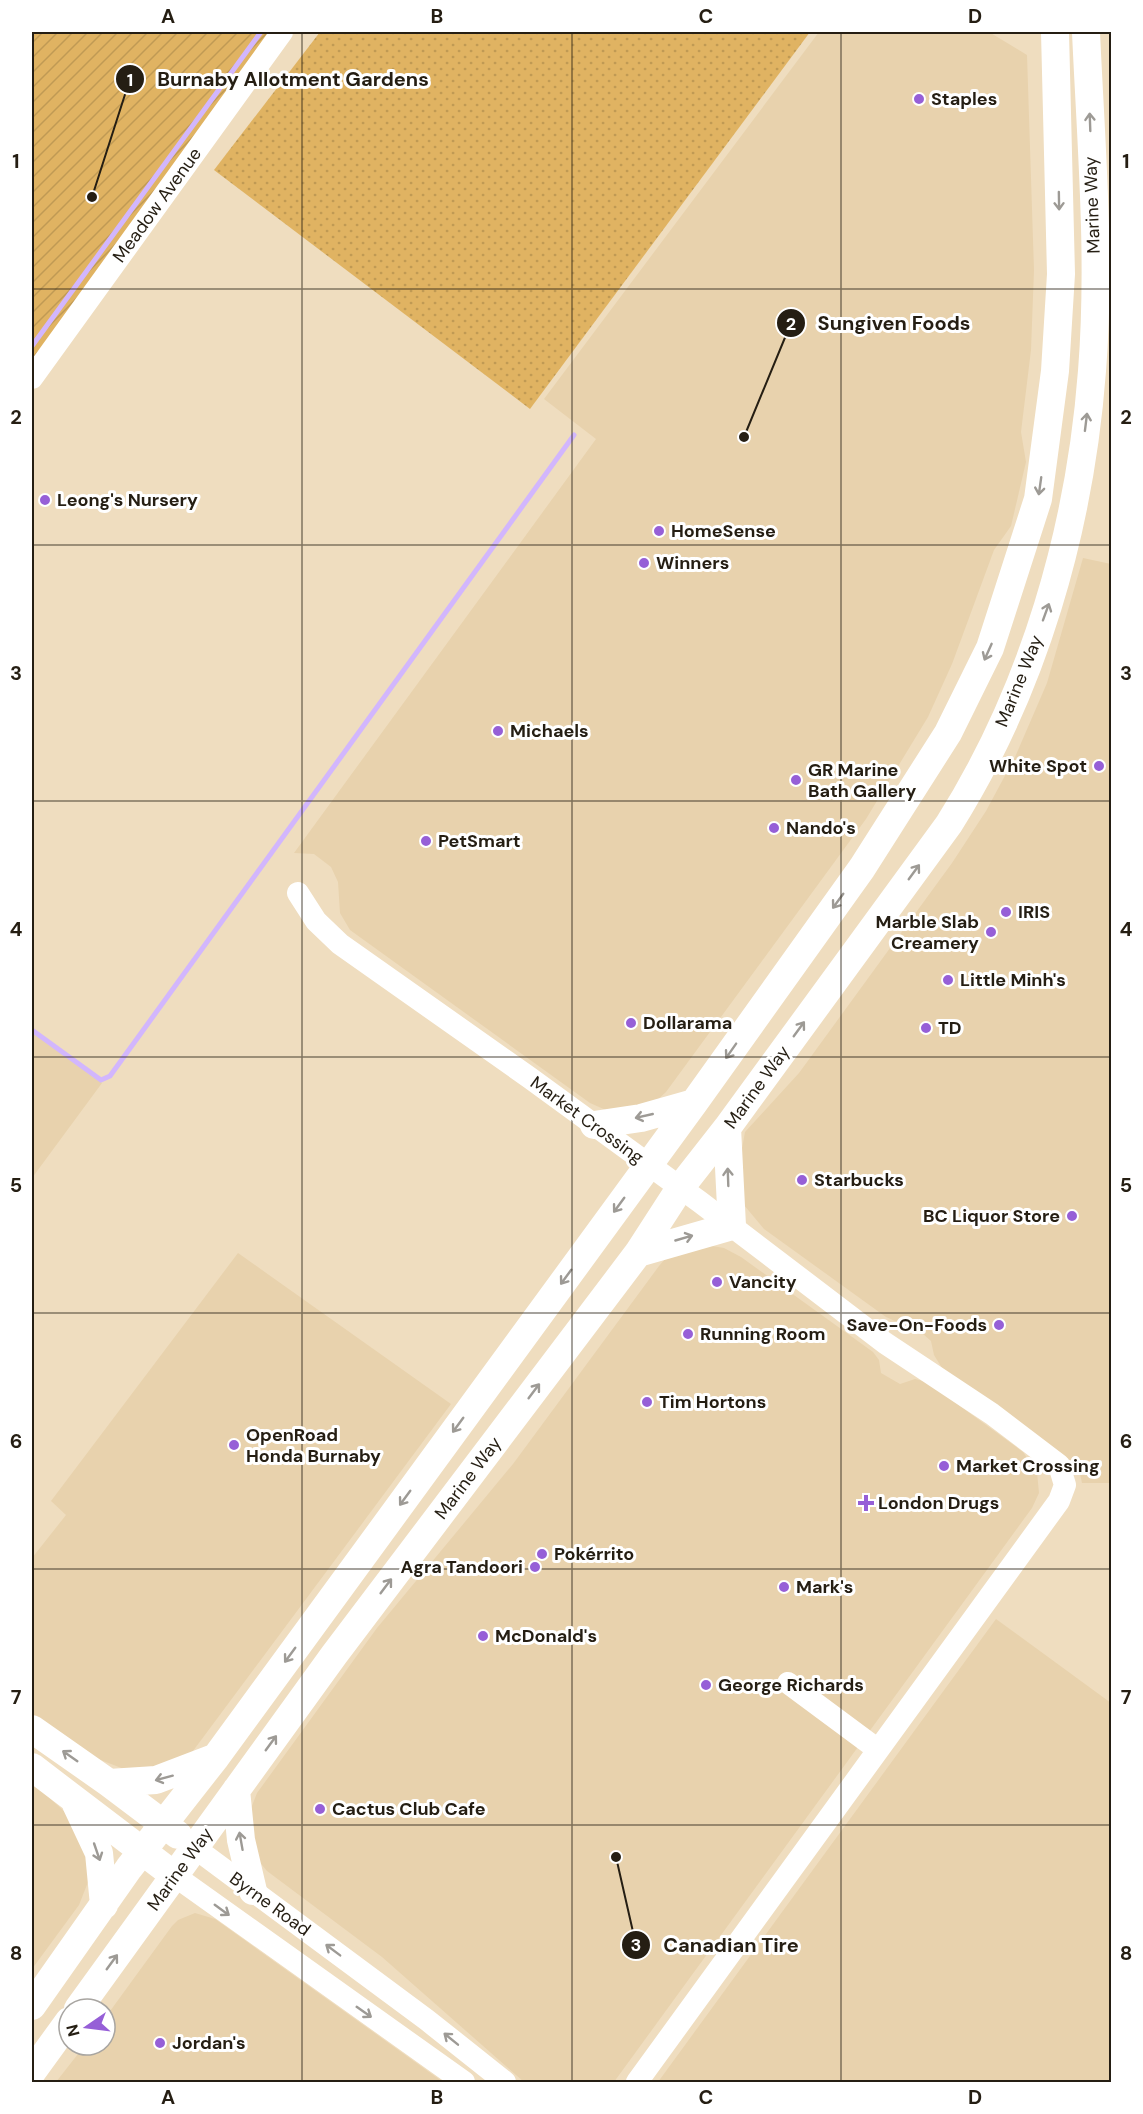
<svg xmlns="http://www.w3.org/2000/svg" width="1143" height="2114" viewBox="0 0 1143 2114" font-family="'DM Sans',sans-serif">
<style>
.built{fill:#e8d2ad}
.grass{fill:url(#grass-dots)}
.garden{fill:url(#garden-furrows)}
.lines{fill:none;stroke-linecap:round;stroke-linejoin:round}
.stream{stroke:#d2b6fd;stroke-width:5}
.minor{stroke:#fff;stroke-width:22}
.major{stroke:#fff;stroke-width:28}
.oneway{stroke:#9d9a95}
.grid{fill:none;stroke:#251e13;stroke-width:1.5;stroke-opacity:0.55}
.poi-dot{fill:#965fd7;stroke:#fff;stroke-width:2}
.labels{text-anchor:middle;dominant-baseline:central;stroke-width:6;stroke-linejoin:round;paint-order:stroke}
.poi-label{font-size:18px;font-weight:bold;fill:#251e13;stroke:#fff;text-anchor:start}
.street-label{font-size:18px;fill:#251e13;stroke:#fff}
.leader{fill:none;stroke:#251e13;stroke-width:2}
.callout-dot{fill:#251e13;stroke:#fff;stroke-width:2}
.mark-label{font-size:18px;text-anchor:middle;font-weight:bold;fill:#fff}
.callout-label{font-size:20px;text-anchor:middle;font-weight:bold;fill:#251e13;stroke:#fff;stroke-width:6;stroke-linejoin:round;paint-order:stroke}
.neatline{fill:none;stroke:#251e13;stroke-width:2}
.grid-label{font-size:20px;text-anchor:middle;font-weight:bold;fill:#251e13}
</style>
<defs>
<pattern id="grass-dots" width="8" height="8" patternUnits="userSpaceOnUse" patternTransform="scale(1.5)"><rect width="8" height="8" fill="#e0b362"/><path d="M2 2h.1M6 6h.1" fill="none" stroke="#c09a54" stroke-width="1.8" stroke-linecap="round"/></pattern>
<pattern id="garden-furrows" width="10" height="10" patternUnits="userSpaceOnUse" patternTransform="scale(1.5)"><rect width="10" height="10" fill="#e0b362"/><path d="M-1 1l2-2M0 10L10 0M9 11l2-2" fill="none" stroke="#c09a54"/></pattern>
</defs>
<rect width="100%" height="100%" fill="#efddbf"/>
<path class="built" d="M 819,32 L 989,32 L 1027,55 L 1034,270 L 1031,350 L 1021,432 L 1026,462 L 1011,526 L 994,550 L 952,664 L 928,717 L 866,819 L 666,1092 L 653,1104 L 608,1111 L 590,1103 L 350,930 L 340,913 L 338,882 L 331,867 L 314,854 L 294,853 L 596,439 L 544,399 Z
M 1083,558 L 1111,564 L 1111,1483 L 1082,1483 L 1080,1474 L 1070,1460 L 942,1368 L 934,1355 L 931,1341 L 908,1321 L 895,1321 L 886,1317 L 764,1229 L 744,1205 L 738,1171 L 745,1132 L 799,1073 L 952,863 L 986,811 L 1015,757 L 1047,683 Z
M 32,1032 L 102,1083 L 32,1178 Z
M 706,1245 L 724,1248 L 741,1257 L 873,1352 L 879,1360 L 881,1373 L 900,1384 L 915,1379 L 927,1382 L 1023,1452 L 1037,1472 L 1039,1493 L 1032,1508 L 614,2082 L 524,2082 L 382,1957 L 267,1871 L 257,1859 L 250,1811 L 257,1793 L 377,1628 L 513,1464 L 659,1266 L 665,1259 Z
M 238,1253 L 451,1404 L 193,1751 L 180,1764 L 124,1769 L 98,1759 L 32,1717 L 32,1558 L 66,1515 L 51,1501 Z
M 996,1619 L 1111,1703 L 1111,2082 L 658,2082 Z
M 32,1782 L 66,1813 L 85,1842 L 90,1877 L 79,1905 L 32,1969 Z
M 195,1913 L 215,1919 L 443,2082 L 56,2082 L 85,2045 L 105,2045 L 105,2018 L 172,1926 L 178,1920 Z"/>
<path class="grass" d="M 320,32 L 810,32 L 530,409 L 214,170 Z"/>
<path class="garden" d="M 32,32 L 273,32 L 32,362 Z"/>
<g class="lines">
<path class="stream" d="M 32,346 L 261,32
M 32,1030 L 101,1080 L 110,1076 L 574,435"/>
<path class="minor" d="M 32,378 L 282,32
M 298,893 L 316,921 L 340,944 L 530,1078 L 700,1202 L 885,1343 L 992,1414 L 1059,1465 L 1065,1485 L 1059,1501 L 637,2082
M 788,1683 L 877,1749
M 195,1848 L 427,2020 L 505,2082
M 175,1876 L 464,2082"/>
<path class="major" d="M 594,1125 L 641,1118 L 694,1103
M 638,1253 L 732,1226 L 727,1128
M 32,1729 L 109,1783 L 178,1835
M 32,1767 L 175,1876
M 109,1783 L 156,1780 L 211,1759
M 236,1790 L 241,1840 L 253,1891
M 76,1804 L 99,1853 L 104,1905
M 32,2006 L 129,1868 L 216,1757 L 694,1103 L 862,868 L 948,733 L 990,648 L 1038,499 L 1055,371 L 1061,274 L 1055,32
M 78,2009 L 334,1655 L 638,1253 L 680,1188 L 727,1128 L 949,824 C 1034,689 1080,529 1092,371 C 1101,259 1091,144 1086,32
M 32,2072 L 69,2021"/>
</g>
<defs><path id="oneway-shaft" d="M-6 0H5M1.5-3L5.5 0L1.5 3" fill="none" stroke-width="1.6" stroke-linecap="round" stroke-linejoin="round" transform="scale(1.5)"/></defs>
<g class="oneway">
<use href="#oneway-shaft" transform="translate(1090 122) rotate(-92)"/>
<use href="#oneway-shaft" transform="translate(1059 201) rotate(89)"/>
<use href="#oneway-shaft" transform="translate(1086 422) rotate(-83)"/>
<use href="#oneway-shaft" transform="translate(1040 486) rotate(98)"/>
<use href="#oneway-shaft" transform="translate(1046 612) rotate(-70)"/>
<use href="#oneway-shaft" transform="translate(988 652) rotate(114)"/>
<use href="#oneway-shaft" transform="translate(914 872) rotate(-54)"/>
<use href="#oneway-shaft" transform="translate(838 901) rotate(126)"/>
<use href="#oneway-shaft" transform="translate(799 1029) rotate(-54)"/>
<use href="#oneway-shaft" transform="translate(731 1051) rotate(125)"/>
<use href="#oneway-shaft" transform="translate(644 1116) rotate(167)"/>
<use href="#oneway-shaft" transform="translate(728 1177) rotate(-92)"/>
<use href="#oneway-shaft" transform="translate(619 1205) rotate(126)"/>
<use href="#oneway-shaft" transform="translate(684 1238) rotate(-16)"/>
<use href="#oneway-shaft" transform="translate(566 1277) rotate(126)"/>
<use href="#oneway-shaft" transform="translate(534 1391) rotate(-53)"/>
<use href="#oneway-shaft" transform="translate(458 1425) rotate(126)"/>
<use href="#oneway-shaft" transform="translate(405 1498) rotate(126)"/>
<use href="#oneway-shaft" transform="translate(386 1586) rotate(-53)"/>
<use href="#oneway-shaft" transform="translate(290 1655) rotate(126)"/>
<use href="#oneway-shaft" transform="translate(271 1743) rotate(-54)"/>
<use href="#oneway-shaft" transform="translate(70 1756) rotate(-145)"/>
<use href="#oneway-shaft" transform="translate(164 1778) rotate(165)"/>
<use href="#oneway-shaft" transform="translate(241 1841) rotate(-100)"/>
<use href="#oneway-shaft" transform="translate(97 1852) rotate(71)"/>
<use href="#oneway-shaft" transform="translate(222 1910) rotate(36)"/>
<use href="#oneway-shaft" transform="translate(333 1950) rotate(-143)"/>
<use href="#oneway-shaft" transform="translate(112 1962) rotate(-54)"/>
<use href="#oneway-shaft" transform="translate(364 2012) rotate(35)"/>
<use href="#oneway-shaft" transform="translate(451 2039) rotate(-141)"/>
</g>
<path class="grid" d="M 302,32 L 302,2082M 572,32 L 572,2082M 841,32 L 841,2082M 32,289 L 1112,289M 32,545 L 1112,545M 32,801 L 1112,801M 32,1057 L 1112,1057M 32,1313 L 1112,1313M 32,1569 L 1112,1569M 32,1825 L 1112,1825"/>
<g class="poi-dot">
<circle cx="919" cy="99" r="6"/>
<circle cx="45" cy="500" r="6"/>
<circle cx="659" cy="531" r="6"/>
<circle cx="644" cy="563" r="6"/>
<circle cx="498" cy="731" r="6"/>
<circle cx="1099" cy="766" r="6"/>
<circle cx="796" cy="780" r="6"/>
<circle cx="774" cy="828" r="6"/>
<circle cx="426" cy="841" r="6"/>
<circle cx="1006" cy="912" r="6"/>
<circle cx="991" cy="932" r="6"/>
<circle cx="948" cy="980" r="6"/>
<circle cx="631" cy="1023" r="6"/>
<circle cx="926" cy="1028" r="6"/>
<circle cx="802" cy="1180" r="6"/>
<circle cx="1072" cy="1216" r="6"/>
<circle cx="717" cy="1282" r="6"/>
<circle cx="999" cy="1325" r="6"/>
<circle cx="688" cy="1334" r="6"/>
<circle cx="647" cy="1402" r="6"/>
<circle cx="234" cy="1445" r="6"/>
<circle cx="944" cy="1466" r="6"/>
<path d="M863 1494h6v6h6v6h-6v6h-6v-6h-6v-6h6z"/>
<circle cx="542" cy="1554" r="6"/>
<circle cx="535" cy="1567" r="6"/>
<circle cx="784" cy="1587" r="6"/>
<circle cx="483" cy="1636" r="6"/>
<circle cx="706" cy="1685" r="6"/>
<circle cx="320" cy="1809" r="6"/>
<circle cx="160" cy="2043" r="6"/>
</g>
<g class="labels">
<g class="poi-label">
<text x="931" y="99">Staples</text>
<text x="57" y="500">Leong's Nursery</text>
<text x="671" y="531">HomeSense</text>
<text x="656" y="563">Winners</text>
<text x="510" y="731">Michaels</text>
<text x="1087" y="766" text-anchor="end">White Spot</text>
<text x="808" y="770">GR Marine<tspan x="808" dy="21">Bath Gallery</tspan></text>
<text x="786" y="828">Nando's</text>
<text x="438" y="841">PetSmart</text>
<text x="1018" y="912">IRIS</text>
<text x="979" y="922" text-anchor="end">Marble Slab<tspan x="979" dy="21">Creamery</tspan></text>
<text x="960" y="980">Little Minh's</text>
<text x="643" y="1023">Dollarama</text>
<text x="938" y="1028">TD</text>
<text x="814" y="1180">Starbucks</text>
<text x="1060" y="1216" text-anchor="end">BC Liquor Store</text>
<text x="729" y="1282">Vancity</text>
<text x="987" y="1325" text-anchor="end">Save-On-Foods</text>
<text x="700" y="1334">Running Room</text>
<text x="659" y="1402">Tim Hortons</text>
<text x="246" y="1435">OpenRoad<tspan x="246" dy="21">Honda Burnaby</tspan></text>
<text x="956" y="1466">Market Crossing</text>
<text x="878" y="1503">London Drugs</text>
<text x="554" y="1554">Pokérrito</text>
<text x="523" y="1567" text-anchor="end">Agra Tandoori</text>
<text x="796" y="1587">Mark's</text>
<text x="495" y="1636">McDonald's</text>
<text x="718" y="1685">George Richards</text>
<text x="332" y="1809">Cactus Club Cafe</text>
<text x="172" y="2043">Jordan's</text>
</g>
<g class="street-label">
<text transform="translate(157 205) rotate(-54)">Meadow Avenue</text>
<text transform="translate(1092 205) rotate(-92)">Marine Way</text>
<text transform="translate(1019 681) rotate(-68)">Marine Way</text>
<text transform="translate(757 1087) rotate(-54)">Marine Way</text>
<text transform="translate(587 1120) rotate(36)">Market Crossing</text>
<text transform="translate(468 1478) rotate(-53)">Marine Way</text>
<text transform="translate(180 1869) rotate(-54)">Marine Way</text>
<text transform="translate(270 1904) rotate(36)">Byrne Road</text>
</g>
</g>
<path class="leader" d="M92 197L130 79M744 437L791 323M616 1857L636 1945"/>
<g class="callout-dot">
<circle cx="92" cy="197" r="6"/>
<circle cx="744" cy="437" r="6"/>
<circle cx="616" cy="1857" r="6"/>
<circle cx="130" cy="79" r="15"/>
<circle cx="791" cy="323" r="15"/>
<circle cx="636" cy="1945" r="15"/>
</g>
<g class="mark-label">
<text x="130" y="86">1</text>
<text x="791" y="330">2</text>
<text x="636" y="1951">3</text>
</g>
<g class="callout-label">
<text x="293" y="86">Burnaby Allotment Gardens</text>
<text x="894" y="330">Sungiven Foods</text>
<text x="731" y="1952">Canadian Tire</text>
</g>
<rect width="1143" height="2114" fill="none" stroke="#ffffff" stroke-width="66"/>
<g transform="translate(87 2027) rotate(256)"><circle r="28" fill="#ffffff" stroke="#a8a5a1" stroke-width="1.5"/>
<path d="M0-4.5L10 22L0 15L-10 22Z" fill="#965fd7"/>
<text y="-9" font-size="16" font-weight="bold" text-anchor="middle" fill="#251e13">N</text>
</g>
<rect x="33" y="33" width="1077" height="2048" class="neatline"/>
<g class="grid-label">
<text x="168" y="23">A</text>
<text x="437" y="23">B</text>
<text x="706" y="23">C</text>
<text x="975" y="23">D</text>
<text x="16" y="168">1</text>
<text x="1126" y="168">1</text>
<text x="16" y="424">2</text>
<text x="1126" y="424">2</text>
<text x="16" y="680">3</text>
<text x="1126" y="680">3</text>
<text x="16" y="936">4</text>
<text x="1126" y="936">4</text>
<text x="16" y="1192">5</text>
<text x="1126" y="1192">5</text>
<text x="16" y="1448">6</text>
<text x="1126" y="1448">6</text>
<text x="16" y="1704">7</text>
<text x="1126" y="1704">7</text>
<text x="16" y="1960">8</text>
<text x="1126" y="1960">8</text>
<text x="168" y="2104">A</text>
<text x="437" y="2104">B</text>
<text x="706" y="2104">C</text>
<text x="975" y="2104">D</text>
</g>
</svg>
